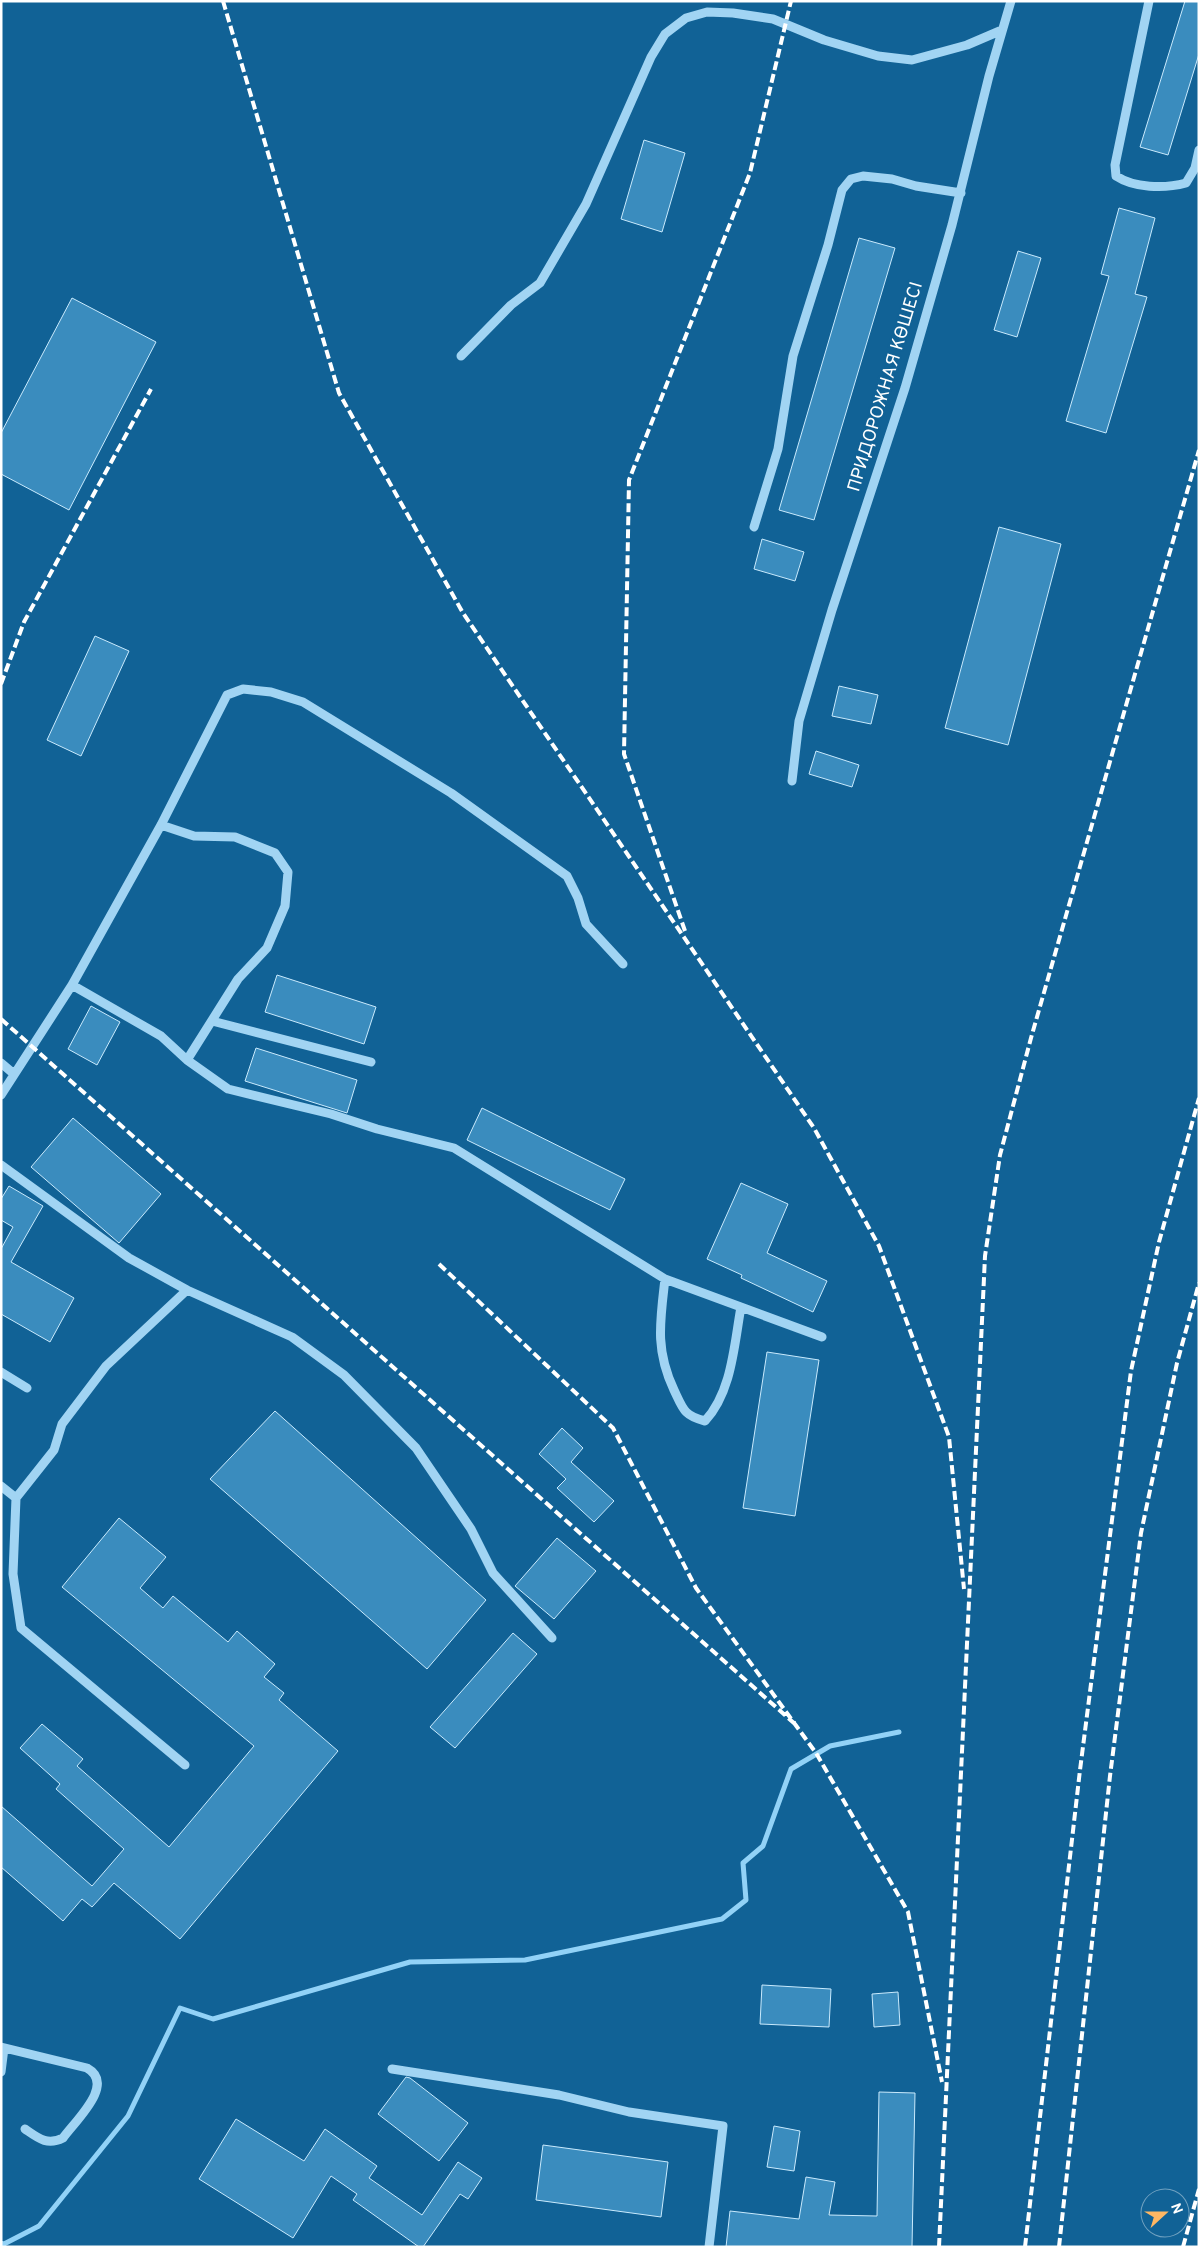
<svg xmlns="http://www.w3.org/2000/svg" width="1200" height="2248" viewBox="0 0 1200 2248" font-family="Overpass,sans-serif">
<style>
.lines{fill:none;stroke-linecap:round;stroke-linejoin:round}
.stream{stroke:#92d2f7;stroke-width:5}
.building{fill:#3a8cbe;stroke:#c9eafd}
.minor{stroke:#a1d4f3;stroke-width:9}
.rail{stroke:#fff;stroke-width:4;stroke-dasharray:9 4;stroke-linecap:butt}
.labels{text-anchor:middle;dominant-baseline:central;stroke-width:4.5;stroke-linejoin:round;paint-order:stroke}
.street-label{font-size:18px;fill:#fff;stroke:#116296}
</style>
<rect width="100%" height="100%" fill="#116296"/>
<g class="lines">
<path class="stream" d="M 1,2243 L 4,2244 L 39,2226 L 128,2116 L 180,2008 L 213,2019 L 410,1962 L 525,1960 L 722,1919 L 746,1900 L 743,1863 L 763,1846 L 791,1769 L 830,1746 L 899,1732"/>
</g>
<path class="building" d="M 1185,1 L 1199,1 L 1199,54 L 1168,155 L 1140,147 Z
M 644,140 L 685,153 L 662,232 L 621,219 Z
M 1119,208 L 1155,218 L 1135,294 L 1147,297 L 1106,433 L 1066,421 L 1109,276 L 1101,274 Z
M 859,238 L 895,248 L 814,520 L 779,510 Z
M 1018,251 L 1041,258 L 1017,337 L 994,330 Z
M 72,298 L 156,342 L 69,510 L 1,474 L 1,433 Z
M 999,527 L 1061,544 L 1008,745 L 945,728 Z
M 762,539 L 804,552 L 795,581 L 754,569 Z
M 95,636 L 129,651 L 81,756 L 47,740 Z
M 839,686 L 878,695 L 871,724 L 832,716 Z
M 816,751 L 859,765 L 852,787 L 809,774 Z
M 277,975 L 376,1007 L 364,1044 L 265,1012 Z
M 91,1006 L 120,1022 L 97,1065 L 68,1049 Z
M 256,1048 L 357,1080 L 347,1113 L 245,1081 Z
M 482,1108 L 625,1179 L 610,1210 L 467,1140 Z
M 73,1118 L 161,1194 L 119,1243 L 31,1167 Z
M 741,1183 L 788,1204 L 767,1253 L 827,1281 L 813,1312 L 741,1278 L 742,1275 L 707,1259 Z
M 9,1186 L 43,1206 L 11,1262 L 74,1298 L 50,1342 L 1,1314 L 1,1249 L 13,1227 L 1,1220 L 1,1199 Z
M 767,1352 L 819,1360 L 795,1516 L 743,1508 Z
M 275,1411 L 486,1600 L 427,1669 L 210,1479 Z
M 562,1428 L 583,1448 L 571,1462 L 614,1501 L 594,1522 L 557,1488 L 566,1479 L 539,1454 Z
M 119,1518 L 166,1557 L 140,1588 L 163,1608 L 173,1596 L 228,1642 L 237,1631 L 275,1664 L 264,1677 L 284,1693 L 279,1700 L 338,1751 L 180,1939 L 114,1883 L 92,1907 L 82,1899 L 63,1921 L 1,1867 L 1,1806 L 92,1886 L 124,1849 L 56,1789 L 60,1784 L 20,1748 L 42,1724 L 83,1759 L 77,1766 L 169,1847 L 254,1746 L 62,1587 Z
M 557,1538 L 596,1571 L 554,1619 L 515,1586 Z
M 513,1633 L 537,1654 L 455,1748 L 430,1727 Z
M 762,1985 L 831,1989 L 829,2027 L 760,2024 Z
M 898,1992 L 900,2025 L 874,2027 L 872,1994 Z
M 406,2077 L 410,2078 L 468,2123 L 439,2161 L 378,2114 Z
M 879,2092 L 915,2093 L 912,2247 L 726,2247 L 730,2211 L 799,2219 L 806,2177 L 835,2182 L 829,2215 L 877,2216 Z
M 236,2119 L 304,2161 L 325,2129 L 377,2166 L 369,2178 L 422,2215 L 458,2162 L 482,2178 L 468,2199 L 460,2194 L 423,2247 L 419,2247 L 353,2200 L 357,2194 L 331,2176 L 293,2238 L 199,2179 Z
M 774,2126 L 800,2131 L 794,2171 L 767,2167 Z
M 543,2145 L 668,2162 L 661,2217 L 536,2200 Z"/>
<g class="lines">
<path class="minor" d="M 1149,1 L 1115,165 L 1116,176 C 1134,188 1164,189 1186,183 L 1195,168 L 1199,150
M 461,356 L 511,305 L 540,283 L 586,204 L 651,57 L 665,34 L 686,18 L 707,12 L 733,13 L 773,19 L 824,40 L 878,56 L 912,60 L 967,45 L 1002,30
M 754,527 L 778,449 L 793,356 L 828,245 L 842,190 L 851,179 L 863,176 L 892,179 L 916,186 L 961,193
M 792,781 L 799,721 L 832,610 L 905,388 L 952,225 L 989,76 L 1011,1
M 161,825 L 194,836 L 235,837 L 275,853 L 288,872 L 285,906 L 267,948 L 238,979 L 187,1060
M 72,985 L 161,825 L 227,695 L 243,689 L 271,692 L 303,702 L 451,793 L 567,876 L 578,898 L 586,924 L 623,964
M 212,1021 L 371,1062
M 1,1063 L 14,1074
M 1,1095 L 72,985 L 161,1036 L 187,1060 L 228,1089 L 331,1114 L 377,1129 L 454,1148 L 665,1279 L 822,1337
M 1,1165 L 129,1258 L 187,1290
M 665,1279 C 660,1322 655,1350 674,1390 C 683,1409 684,1416 705,1421 C 732,1392 734,1345 741,1307
M 1,1372 L 27,1388
M 1,1486 L 16,1498 L 54,1450 L 62,1424 L 106,1366 L 187,1290 L 292,1337 L 344,1375 L 416,1448 L 471,1529 L 493,1573 L 552,1638
M 16,1498 L 13,1574 L 21,1628 L 185,1765
M 1,2047 L 87,2068 C 116,2084 76,2120 63,2138 C 47,2146 38,2138 25,2129
M 392,2069 L 559,2095 L 629,2112 L 723,2126 L 709,2247
M 1,2072 L 4,2048"/>
<path class="rail" d="M 223,1 L 339,393 L 463,613 L 814,1128 L 879,1246 L 949,1437 L 964,1589
M 1,684 L 24,622 L 151,389
M 685,931 L 624,754 L 629,480 L 750,173 L 791,1
M 1,1019 L 795,1724
M 439,1264 L 613,1428 L 696,1588 L 816,1753 L 908,1912 L 942,2082
M 939,2247 L 985,1256 L 1000,1155 L 1031,1038 L 1199,450
M 1025,2247 L 1080,1770 L 1131,1371 L 1159,1242 L 1199,1098
M 1059,2247 L 1110,1776 L 1141,1533 L 1177,1363 L 1199,1283
M 1183,2247 L 1199,2189"/>
</g>
<g class="labels">
<g class="street-label">
<text transform="translate(886 387) rotate(-73)">ПРИДОРОЖНАЯ КӨШЕСІ</text>
</g>
</g>
<rect width="1200" height="2248" fill="none" stroke="#ffffff" stroke-width="5"/>
<g transform="translate(1165 2213) rotate(69)"><circle r="24" fill="#116296" stroke="#70a1c0"/>
<path d="M0-4L9 19L0 12L-9 19Z" fill="#ffb763"/>
<text y="-8" font-size="14" font-weight="bold" text-anchor="middle" fill="#ffffff">N</text>
</g>
</svg>
